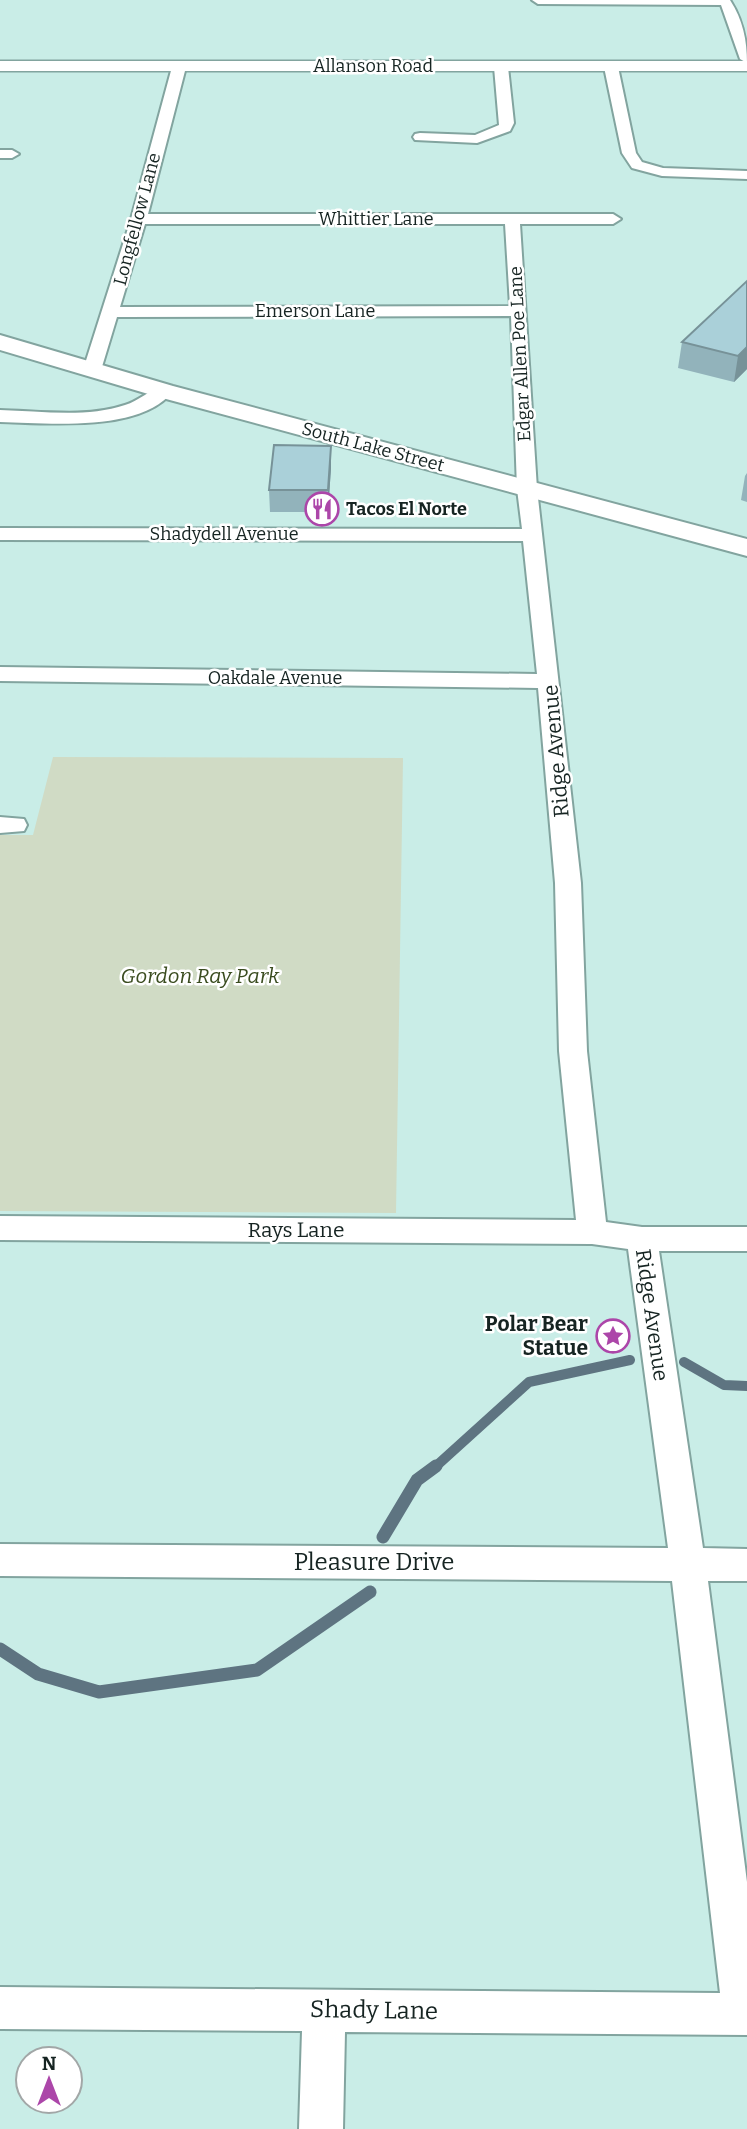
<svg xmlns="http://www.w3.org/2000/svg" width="747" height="2129" viewBox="0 0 747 2129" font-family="Bitter,serif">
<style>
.green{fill:#d0dbc5}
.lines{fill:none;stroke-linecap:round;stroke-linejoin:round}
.stream-far1{stroke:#5e7481;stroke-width:10}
.stream{stroke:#5e7481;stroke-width:13}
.minor-casing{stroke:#82a49f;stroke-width:4}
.tertiary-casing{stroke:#82a49f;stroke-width:3}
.primary-casing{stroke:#82a49f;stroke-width:4}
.minor{fill:#fff;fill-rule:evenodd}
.tertiary{fill:#fff;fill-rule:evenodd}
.primary{fill:#fff;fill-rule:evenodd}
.wall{fill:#92b3bb}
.shaded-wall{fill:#779298}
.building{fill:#aad0d9;stroke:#779298;stroke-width:2}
.labels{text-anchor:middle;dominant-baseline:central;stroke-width:5;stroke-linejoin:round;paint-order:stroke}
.far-street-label{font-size:18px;fill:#162422;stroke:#fff}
.far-poi-label{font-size:18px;font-weight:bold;fill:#162422;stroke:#fff;text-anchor:start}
.street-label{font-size:21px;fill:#162422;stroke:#fff}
.park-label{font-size:21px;font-style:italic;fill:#3a4c1f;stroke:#fff}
.poi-label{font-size:21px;font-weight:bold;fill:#162422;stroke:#fff;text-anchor:end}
.near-street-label{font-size:24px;fill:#162422;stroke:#fff}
</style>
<rect width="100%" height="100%" fill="#c9ede7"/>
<path class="green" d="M 53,757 L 403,758 L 396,1213 L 0,1211 L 0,835 L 33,835 Z"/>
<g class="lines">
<path class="stream-far1" d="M 684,1362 L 724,1385 L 747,1386
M 434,1468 L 529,1382 L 630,1360"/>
<path class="stream" d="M 383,1537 L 417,1480 L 436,1466
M 0,1649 L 38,1674 L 99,1692 L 257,1670 L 370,1592"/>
<defs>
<path id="minor" d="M 532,0 L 730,0 C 743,20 747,40 747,63 L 740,59 L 721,5 L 538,4 Z
M 179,63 L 186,67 L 148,214 L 613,214 L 621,219 L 613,224 L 520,224 L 537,489 L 581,883 L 587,1051 L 606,1222 L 642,1227 L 747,1227 L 747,1251 L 659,1251 L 703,1548 L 747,1549 L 747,1581 L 708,1581 L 747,1882 L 747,2035 L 345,2032 L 343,2129 L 299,2129 L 302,2031 L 0,2029 L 0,1987 L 720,1993 L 672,1581 L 0,1576 L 0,1544 L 668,1548 L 628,1249 L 592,1244 L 0,1240 L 0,1216 L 576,1220 L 559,1051 L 555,883 L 538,688 L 0,681 L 0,667 L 537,674 L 523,541 L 0,540 L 0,528 L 522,529 L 517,489 L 511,316 L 117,317 L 101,370 L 92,375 L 86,374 L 83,370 L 131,219 L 172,67 ZM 145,224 L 505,224 L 510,306 L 120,307 Z
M 501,63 L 508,67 L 514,123 L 510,131 L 477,143 L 415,140 L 413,137 L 415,134 L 420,133 L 475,135 L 499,125 L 494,67 Z
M 611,63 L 618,67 L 636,153 L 642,162 L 663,168 L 747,171 L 747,179 L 662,176 L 632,168 L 622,153 L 604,67 Z
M 0,150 L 12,150 L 19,154 L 12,158 L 0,158 Z
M 164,386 L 173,391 C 141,433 47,423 0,422 L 0,410 C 40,411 87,418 125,405 C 139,401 150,389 164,386 Z
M 0,817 L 24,819 L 27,825 L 24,831 L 0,833 Z"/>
<path id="tertiary" d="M 0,61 L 747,61 L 747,71 L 0,71 Z"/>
<path id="primary" d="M 0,335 L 173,386 L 747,539 L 747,556 L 155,396 L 0,350 Z"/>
</defs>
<use href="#minor" class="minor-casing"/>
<use href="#tertiary" class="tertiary-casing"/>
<use href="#primary" class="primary-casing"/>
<use href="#minor" class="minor"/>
<use href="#tertiary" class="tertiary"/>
<use href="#primary" class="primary"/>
</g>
<path class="wall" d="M 747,281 L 747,369 L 734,382 L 678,368 L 682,342 Z
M 331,468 L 328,512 L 270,512 L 269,490 Z
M 747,473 L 747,502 L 741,500 L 745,476 Z"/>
<path class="shaded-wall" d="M 747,347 L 747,369 L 734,382 L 738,356 Z
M 331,446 L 331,468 L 328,512 L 328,490 Z"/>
<path class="building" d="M 747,281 L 747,347 L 738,356 L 682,342 Z
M 274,445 L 331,446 L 328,490 L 269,490 Z"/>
<defs>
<symbol id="restaurant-ring" viewBox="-11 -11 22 22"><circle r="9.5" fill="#fff" stroke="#ac46a9" stroke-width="1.5"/><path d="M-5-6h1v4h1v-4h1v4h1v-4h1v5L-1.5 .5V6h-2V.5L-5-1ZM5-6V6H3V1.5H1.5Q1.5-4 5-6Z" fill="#ac46a9"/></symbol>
<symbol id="sight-ring" viewBox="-11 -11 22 22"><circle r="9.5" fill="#fff" stroke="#ac46a9" stroke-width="1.5"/><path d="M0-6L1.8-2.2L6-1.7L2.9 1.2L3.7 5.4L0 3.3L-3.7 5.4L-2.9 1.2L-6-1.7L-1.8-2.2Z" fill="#ac46a9"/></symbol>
</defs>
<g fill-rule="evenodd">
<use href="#restaurant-ring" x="303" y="490" width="38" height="38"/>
<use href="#sight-ring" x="594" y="1317" width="38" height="38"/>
</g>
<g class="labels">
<g class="far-street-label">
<text x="373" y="66">Allanson Road</text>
<text transform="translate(137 219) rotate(-75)">Longfellow Lane</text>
<text x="376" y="219">Whittier Lane</text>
<text x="315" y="311">Emerson Lane</text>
<text transform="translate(520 354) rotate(-93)">Edgar Allen Poe Lane</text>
<text transform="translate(373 447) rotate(15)">South Lake Street</text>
<text x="224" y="534">Shadydell Avenue</text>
<text x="275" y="678">Oakdale Avenue</text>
</g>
<g class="far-poi-label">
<text x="346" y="509">Tacos El Norte</text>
</g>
<g class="street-label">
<text transform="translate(556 751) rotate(-95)">Ridge Avenue</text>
<text x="296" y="1230">Rays Lane</text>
<text transform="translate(652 1315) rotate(82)">Ridge Avenue</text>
</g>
<g class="park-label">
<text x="200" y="976">Gordon Ray Park</text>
</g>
<g class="poi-label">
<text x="588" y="1324">Polar Bear<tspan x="588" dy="24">Statue</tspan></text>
</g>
<g class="near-street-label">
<text x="374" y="1562">Pleasure Drive</text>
<text transform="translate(374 2010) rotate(1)">Shady Lane</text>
</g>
</g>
<g transform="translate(49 2080)"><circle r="33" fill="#ffffff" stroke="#a2a7a7" stroke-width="2"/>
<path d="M0-5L12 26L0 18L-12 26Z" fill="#ac46a9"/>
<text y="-10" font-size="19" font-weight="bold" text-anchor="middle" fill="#162422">N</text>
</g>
</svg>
